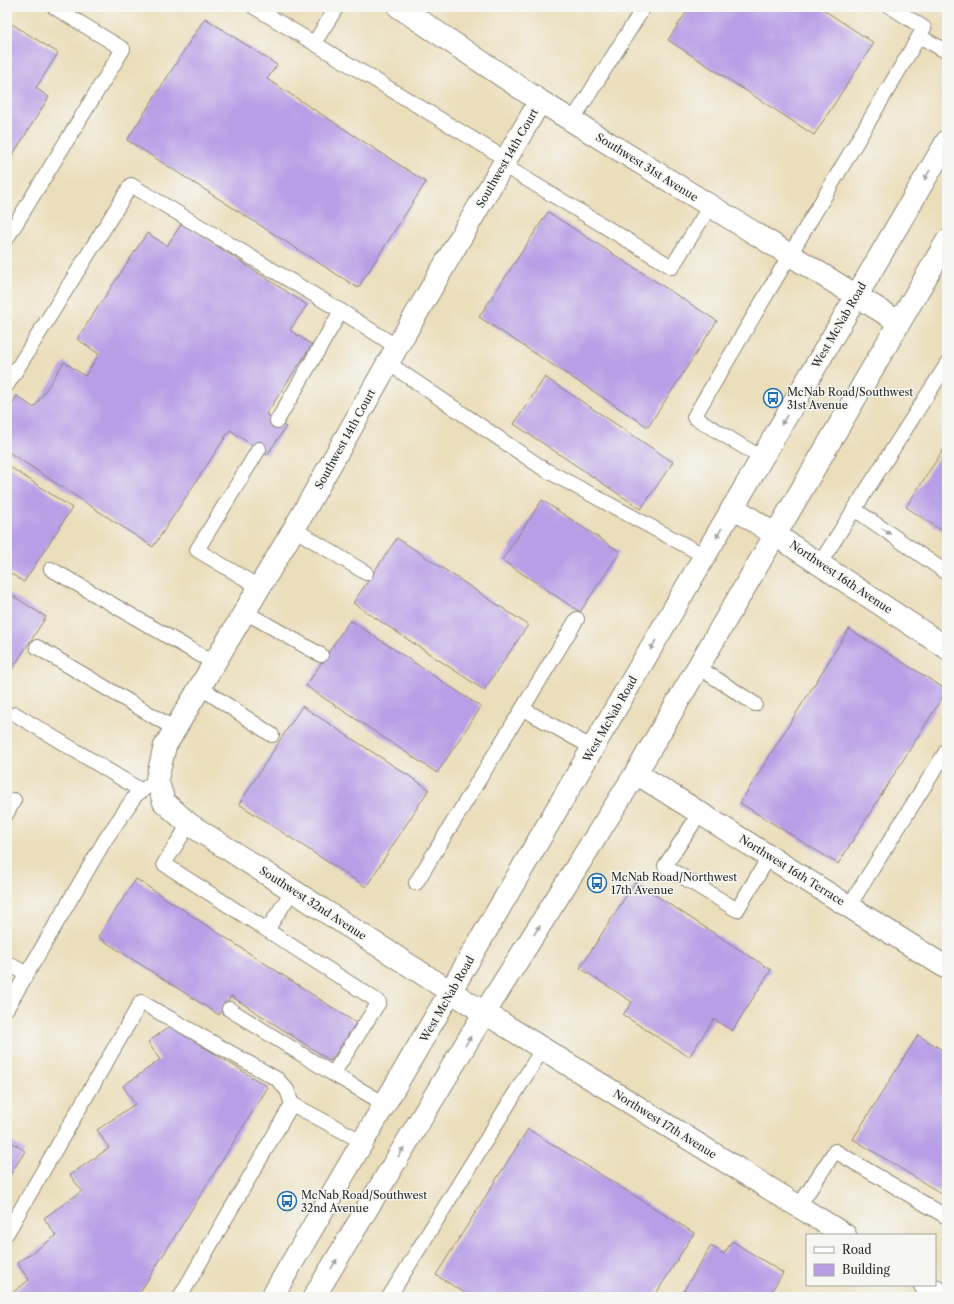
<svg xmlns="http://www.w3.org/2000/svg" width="954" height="1304" viewBox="0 0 954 1304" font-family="'Libre Caslon Text',serif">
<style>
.building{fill:#b79ee6}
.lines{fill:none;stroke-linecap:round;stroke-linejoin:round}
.lane-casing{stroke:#8b8473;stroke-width:16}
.street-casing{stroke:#8b8473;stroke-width:24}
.secondary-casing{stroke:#8b8473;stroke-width:24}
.lane{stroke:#fff;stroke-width:14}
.street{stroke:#fff;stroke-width:22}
.secondary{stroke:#fff;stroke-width:22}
.oneway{fill:#a0a0a0}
.labels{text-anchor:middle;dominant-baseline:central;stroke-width:3;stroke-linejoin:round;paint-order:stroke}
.street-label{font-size:11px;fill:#2b2b2b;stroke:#f6f6f2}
.poi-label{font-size:11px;fill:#2b2b2b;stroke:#f6f6f2;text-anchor:start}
</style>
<rect width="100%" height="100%" fill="#f6f6f2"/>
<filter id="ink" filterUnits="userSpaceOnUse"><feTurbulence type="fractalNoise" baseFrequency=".025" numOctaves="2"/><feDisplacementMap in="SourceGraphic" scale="8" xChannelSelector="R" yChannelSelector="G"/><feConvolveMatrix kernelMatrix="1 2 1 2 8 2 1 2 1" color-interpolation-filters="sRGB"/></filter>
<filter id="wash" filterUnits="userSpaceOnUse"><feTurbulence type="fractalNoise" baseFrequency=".012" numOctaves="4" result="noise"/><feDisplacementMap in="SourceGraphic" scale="16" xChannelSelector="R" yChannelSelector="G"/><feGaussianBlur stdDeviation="0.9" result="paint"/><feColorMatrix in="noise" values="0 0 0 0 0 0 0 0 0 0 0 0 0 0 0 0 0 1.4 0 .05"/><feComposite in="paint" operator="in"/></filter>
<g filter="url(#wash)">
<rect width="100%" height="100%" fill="#ebdebb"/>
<g id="blocks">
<path class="building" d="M 677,7 L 819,7 L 874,43 L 814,135 L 668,40 L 686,13 Z
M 205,18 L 277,65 L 267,79 L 426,182 L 358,288 L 127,140 Z
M 7,21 L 58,53 L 36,88 L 49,97 L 7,164 Z
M 548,212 L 717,321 L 648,427 L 479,317 Z
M 182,223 L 307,305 L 290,330 L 312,345 L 266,414 L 286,427 L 267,455 L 230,430 L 153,547 L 7,451 L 7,412 L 17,396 L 34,408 L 64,362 L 85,376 L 99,354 L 77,339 L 147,233 L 167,246 Z
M 545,377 L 673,462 L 641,509 L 514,424 Z
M 947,444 L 947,534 L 906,507 Z
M 7,465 L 72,508 L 24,582 L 7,571 Z
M 542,500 L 620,552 L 580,612 L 502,560 Z
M 397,538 L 528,625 L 484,690 L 353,603 Z
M 7,592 L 46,617 L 7,677 Z
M 350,620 L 481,707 L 437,773 L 306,686 Z
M 849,629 L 947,690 L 838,864 L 740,803 Z
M 302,706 L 429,789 L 366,887 L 239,804 Z
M 136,879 L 356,1023 L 331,1061 L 231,996 L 219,1015 L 98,937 Z
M 635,882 L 771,970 L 732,1031 L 714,1019 L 689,1057 L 623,1015 L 632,1002 L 580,968 Z
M 170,1026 L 268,1087 L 137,1297 L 7,1297 L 29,1280 L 17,1263 L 56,1236 L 44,1218 L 82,1191 L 70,1175 L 109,1148 L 97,1130 L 135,1104 L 123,1086 L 160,1060 L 148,1042 Z
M 918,1035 L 947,1053 L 947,1197 L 853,1139 Z
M 528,1129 L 694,1233 L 654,1297 L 471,1297 L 436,1275 Z
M 7,1139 L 25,1151 L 7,1180 Z
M 732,1241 L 783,1273 L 768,1297 L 680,1297 L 711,1246 L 724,1254 Z"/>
</g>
</g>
<g filter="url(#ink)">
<use href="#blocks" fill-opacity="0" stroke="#8b8473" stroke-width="1"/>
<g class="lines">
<defs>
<path id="lane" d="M 254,7 L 506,159
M 919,36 L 947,52
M 314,43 L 337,7
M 572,121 L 644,7
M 503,165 L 672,267 L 710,206
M 7,238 L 123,49 L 54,7
M 388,363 L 544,469 L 705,556
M 7,385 L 131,185 L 341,311
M 277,421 L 341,311 L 397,347
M 259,449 L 197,550 L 259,587
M 762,458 L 694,417 L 924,28 L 891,7
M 854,509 L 947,573
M 294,529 L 366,573
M 820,563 L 947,364
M 51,569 L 214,663
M 245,612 L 321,655
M 37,647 L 175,729
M 698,667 L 755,704
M 200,687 L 272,735
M 523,709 L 593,748
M 15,714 L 142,791
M 7,813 L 14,800
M 700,813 L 665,866 L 737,910 L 769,857
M 189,824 L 164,864 L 379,1002 L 333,1074 L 229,1009
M 416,883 L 577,619
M 849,906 L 947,750
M 267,930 L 293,890
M 7,963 L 27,974
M 7,1008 L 105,840 L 135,796 L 157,779
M 333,1074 L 385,1104
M 799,1206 L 835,1151 L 947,1217
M 7,1233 L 141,1002 L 277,1079 L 287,1090 L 292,1104
M 180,1297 L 292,1104 L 363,1142
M 389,1297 L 543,1048"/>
<path id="street" d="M 399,7 L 540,101 L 899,322
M 540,101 L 397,347 L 294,529 L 165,746 L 157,779 L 164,802 L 189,824 L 451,992 L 845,1235
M 733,507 L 947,648
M 636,773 L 947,968
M 925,1285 L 945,1297"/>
<path id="secondary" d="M 272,1297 L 947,141
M 314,1297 L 485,1012 L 636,773 L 947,241"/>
</defs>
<use href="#lane" class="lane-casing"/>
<use href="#street" class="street-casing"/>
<use href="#secondary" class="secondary-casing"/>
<use href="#lane" class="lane"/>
<use href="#street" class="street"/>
<use href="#secondary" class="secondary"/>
</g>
<defs><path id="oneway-solid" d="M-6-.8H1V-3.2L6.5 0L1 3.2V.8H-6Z"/></defs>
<g class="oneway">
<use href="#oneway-solid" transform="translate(927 175) rotate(120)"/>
<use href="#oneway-solid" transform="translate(784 420) rotate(120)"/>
<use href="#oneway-solid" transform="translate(886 531) rotate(34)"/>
<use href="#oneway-solid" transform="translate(719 533) rotate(120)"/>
<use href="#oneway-solid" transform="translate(653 645) rotate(120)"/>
<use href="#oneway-solid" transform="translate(537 930) rotate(-58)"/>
<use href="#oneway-solid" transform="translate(468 1041) rotate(-59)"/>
<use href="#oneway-solid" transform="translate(401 1152) rotate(-59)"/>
<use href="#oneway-solid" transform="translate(334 1264) rotate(-59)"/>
</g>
</g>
<defs>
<symbol id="bus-ring" viewBox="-11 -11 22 22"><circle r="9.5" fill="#f6f6f2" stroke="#1f6fb2" stroke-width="1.5"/><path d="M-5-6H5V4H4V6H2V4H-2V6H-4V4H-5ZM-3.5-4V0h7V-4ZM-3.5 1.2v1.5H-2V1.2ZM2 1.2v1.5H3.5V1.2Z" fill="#1f6fb2"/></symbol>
</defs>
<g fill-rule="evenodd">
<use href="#bus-ring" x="762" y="387" width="22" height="22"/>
<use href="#bus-ring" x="586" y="872" width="22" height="22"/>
<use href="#bus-ring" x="276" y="1190" width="22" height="22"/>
</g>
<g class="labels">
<g class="street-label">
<text transform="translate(507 158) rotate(-60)">Southwest 14th Court</text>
<text transform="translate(647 167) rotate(32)">Southwest 31st Avenue</text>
<text transform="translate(839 325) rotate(-60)">West McNab Road</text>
<text transform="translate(345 439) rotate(-61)">Southwest 14th Court</text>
<text transform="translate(841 577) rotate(34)">Northwest 16th Avenue</text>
<text transform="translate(610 719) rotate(-60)">West McNab Road</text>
<text transform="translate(792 870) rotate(32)">Northwest 16th Terrace</text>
<text transform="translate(313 903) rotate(33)">Southwest 32nd Avenue</text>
<text transform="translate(447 999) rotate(-60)">West McNab Road</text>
<text transform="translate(665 1124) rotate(32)">Northwest 17th Avenue</text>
</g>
<g class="poi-label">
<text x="787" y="392">McNab Road/Southwest<tspan x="787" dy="13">31st Avenue</tspan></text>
<text x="611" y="877">McNab Road/Northwest<tspan x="611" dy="13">17th Avenue</tspan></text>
<text x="301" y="1195">McNab Road/Southwest<tspan x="301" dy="13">32nd Avenue</tspan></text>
</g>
</g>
<rect width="954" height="1304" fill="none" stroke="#f6f6f2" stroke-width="24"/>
<rect x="806" y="1234" width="130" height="52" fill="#f6f6f2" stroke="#a5a5a2"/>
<rect x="814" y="1247" width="20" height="6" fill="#ffffff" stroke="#a5a5a2"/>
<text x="842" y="1254" font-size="12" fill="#2b2b2b">Road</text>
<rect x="814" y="1264" width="20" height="12" fill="#b79ee6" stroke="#a5a5a2"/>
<text x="842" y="1274" font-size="12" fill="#2b2b2b">Building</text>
</svg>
